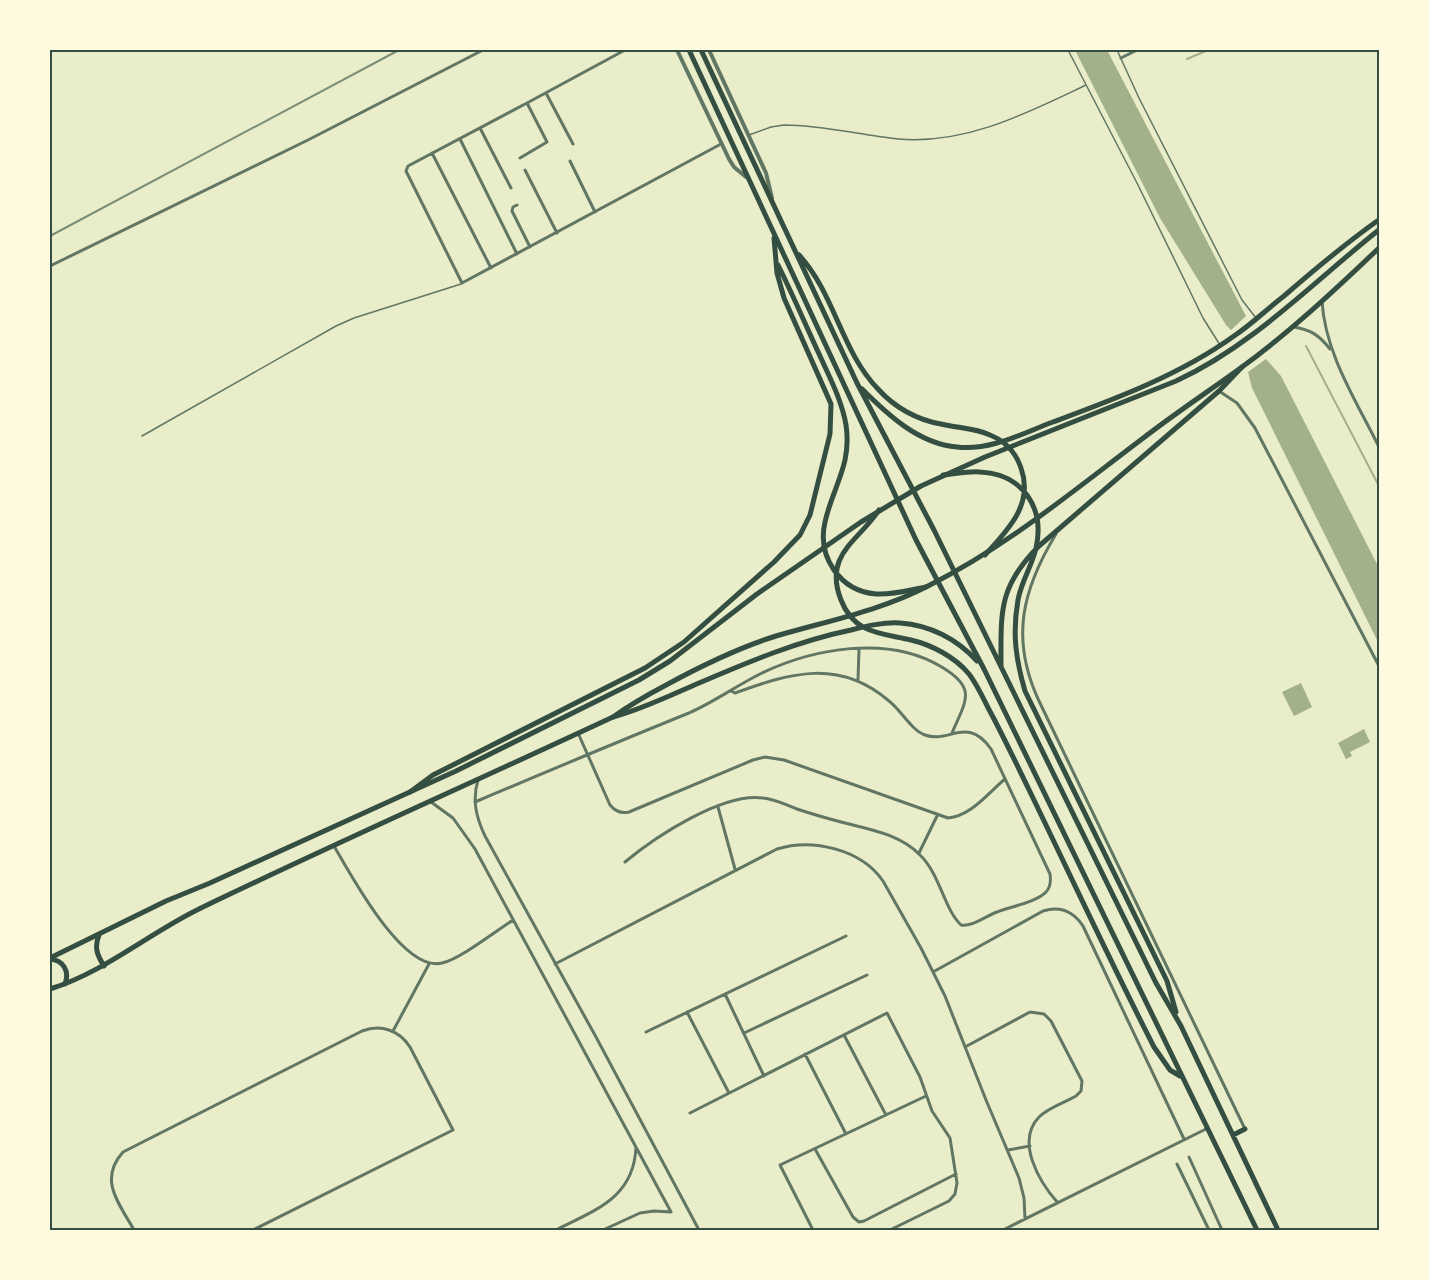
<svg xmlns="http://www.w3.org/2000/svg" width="1429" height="1280" viewBox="0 0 1429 1280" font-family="Lato,sans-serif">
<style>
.water{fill:#a3b18a}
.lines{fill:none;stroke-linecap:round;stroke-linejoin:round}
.stream{stroke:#a3b18a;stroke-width:2}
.service{stroke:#617663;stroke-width:1.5}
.minor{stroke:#617663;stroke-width:3}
.tertiary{stroke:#617663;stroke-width:4}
.trunk{stroke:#344e41;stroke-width:5}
.motorway{stroke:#344e41;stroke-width:5}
.rail{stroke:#7c8e77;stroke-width:2}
.neatline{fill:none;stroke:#344e41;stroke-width:2}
</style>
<rect width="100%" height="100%" fill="#e9edc9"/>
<path class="water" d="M 1075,50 L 1107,50 L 1246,316 L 1231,330 L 1226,325 L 1160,218 Z
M 1266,359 L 1281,376 L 1379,568 L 1379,644 L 1252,388 L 1248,372 Z
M 1301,683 L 1312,707 L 1294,716 L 1282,692 Z
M 1364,729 L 1370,742 L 1350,752 L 1352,756 L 1346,759 L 1338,743 Z"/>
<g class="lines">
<path class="stream" d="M 1187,59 L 1208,50
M 1306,346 L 1380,488"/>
<path class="service" d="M 1068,50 L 1137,183 L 1203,318 L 1220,345
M 1117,50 L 1139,98 L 1242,300 L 1256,318
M 749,135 L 771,127 L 784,125 C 822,125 860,135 898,139 C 966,145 1027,113 1086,85
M 142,436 L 336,326 L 354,318 L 461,284"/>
<path class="minor" d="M 625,50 L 527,103 L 408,166 L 406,171 L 462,283 L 721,144
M 1121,58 L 1137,50
M 546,93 L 573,144
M 480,128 L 511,188
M 460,139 L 517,254
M 432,153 L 491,268
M 520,158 L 547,142 L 527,103
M 570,161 L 595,212
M 525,170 L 557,233
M 517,205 L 513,207 L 512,211 L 530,247
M 50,266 L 308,140 L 483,50
M 1322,301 C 1325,354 1357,402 1380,449
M 1294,327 C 1311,330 1319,335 1330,349
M 1219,391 L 1237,403 L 1255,428 L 1380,668
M 1056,534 C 1022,590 1010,639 1039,701 L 1245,1129
M 858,680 L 859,649
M 578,733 L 610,805 C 615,811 621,814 629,812 L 753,760 L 765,757 L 784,760 L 948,818 C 971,816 988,793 1005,779
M 478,780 C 472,800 476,817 485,836 L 596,1037 L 699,1230
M 431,802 L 453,818 L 475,849 L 671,1212
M 475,802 C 546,772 617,742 689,713 C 714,702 736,686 760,674 C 813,648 888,635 940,666 C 978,688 966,700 952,733
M 718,807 L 735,869
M 334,846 C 351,875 403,973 442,963 C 460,959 496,931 513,920
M 919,853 L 937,816
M 625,862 C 655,837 723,792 763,798 C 775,799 786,805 797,809 C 812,814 826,818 841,822 C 868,829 900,834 920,855 C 940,874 944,909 961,925 C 972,927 986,916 997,912 C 1009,907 1037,902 1046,892 C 1051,887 1051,881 1050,874 L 991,749 C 967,715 949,744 925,735 C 911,730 901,710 889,701 C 839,658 790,673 735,693 L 731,691
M 555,964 L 777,849 C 812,838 861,849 883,881 L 921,948 L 945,996 L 986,1100 L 1019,1178 L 1024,1198 L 1025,1219
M 933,972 L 1043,911 C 1059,906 1073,911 1083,926 L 1184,1139
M 725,994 L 764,1076
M 687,1012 L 729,1093
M 393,1031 L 429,964
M 646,1032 L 846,936
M 744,1033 L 867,975
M 844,1035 L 886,1115
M 965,1047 L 1030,1012 L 1044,1014 L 1051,1021 L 1082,1081 L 1081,1091 L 1076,1096 C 1064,1103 1049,1107 1039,1117 C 1015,1142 1040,1183 1058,1203
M 805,1054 L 846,1134
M 690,1113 L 887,1013 L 920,1077 L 932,1111 L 950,1138 L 957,1183 L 955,1194 L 949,1201 L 890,1230
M 815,1149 L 853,1217 L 859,1222 L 864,1221 L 956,1174
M 1008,1150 L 1030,1146
M 1189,1157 L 1222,1230
M 1177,1164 L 1209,1230
M 134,1230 C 119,1203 98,1180 123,1152 L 362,1031 C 381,1024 399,1030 410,1047 L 453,1130 L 253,1230
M 556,1230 C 595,1210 634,1198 636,1147
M 603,1230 L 640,1213 L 654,1211 L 671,1212
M 813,1230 L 780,1165 L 926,1096
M 1003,1230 L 1208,1128"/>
<path class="tertiary" d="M 677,50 L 729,159 L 734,167 L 746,177
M 709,50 L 766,173 L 772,198"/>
<path class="trunk" d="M 99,935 C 94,947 97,955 104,966
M 50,958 L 166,901 L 210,883 L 456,771 L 639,680 L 670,661 L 757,594 L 861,522 L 921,486 L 985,457 L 1176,381 C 1254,345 1313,282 1380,229
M 50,959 C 63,960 70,971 65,984
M 50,989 C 105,972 149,933 201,908 C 338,842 476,781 613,717 C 631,704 649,694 668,684 C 703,665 738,648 776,636 C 827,621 880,611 928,586 C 1006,547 1073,491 1142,439 C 1174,414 1209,391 1242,367 C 1290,332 1336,289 1380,247"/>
<path class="motorway" d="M 689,50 L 916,540 L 984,669 L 1257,1230
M 701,50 L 857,383 L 934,530 L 1156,983 L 1181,1026 L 1278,1230
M 799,255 C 835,294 841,351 878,389 C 894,407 917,420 941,424 C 957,428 975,428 990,435 C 1005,441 1016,453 1021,468 C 1034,504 1008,530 985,555
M 778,265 C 793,295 806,326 820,356 C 830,378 842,401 846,425 C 852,465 833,486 825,522 C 817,557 840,591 876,594 C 893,595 910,590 926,587
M 862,389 C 888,415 919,444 957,447 C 991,451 1023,433 1053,422 C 1115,399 1180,375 1234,336 C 1252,324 1267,309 1284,296 C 1315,269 1346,243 1380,219
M 943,475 C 955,474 968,471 980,472 C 1023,474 1045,508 1036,548 C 1032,566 1021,582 1018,600 C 1012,634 1016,660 1025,691 L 1167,981 L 1176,1012
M 879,510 C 859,541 823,554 841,600 C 854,634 881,633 911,640 C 932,645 955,657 969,674 C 979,687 985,703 993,717 C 1007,744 1020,771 1033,798 C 1073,881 1112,965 1154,1047 L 1170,1070 L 1180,1076
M 1001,666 C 1001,612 998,587 1039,546 L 1219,391 L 1242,367
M 613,717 C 643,709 671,695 699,683 C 748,662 798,641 851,630 C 867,626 883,622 900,623 C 930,625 957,639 977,661
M 410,792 L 433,775 L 645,668 L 684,642 L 774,562 L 800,535 L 810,515 L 830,434 L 831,404 L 784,298 L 777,273 L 774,238
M 1233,1135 L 1245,1129"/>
<path class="rail" d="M 50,236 L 399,50"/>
</g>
<rect width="1429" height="1280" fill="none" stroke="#fefae0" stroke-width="102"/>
<rect x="51" y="51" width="1327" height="1178" class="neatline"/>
</svg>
